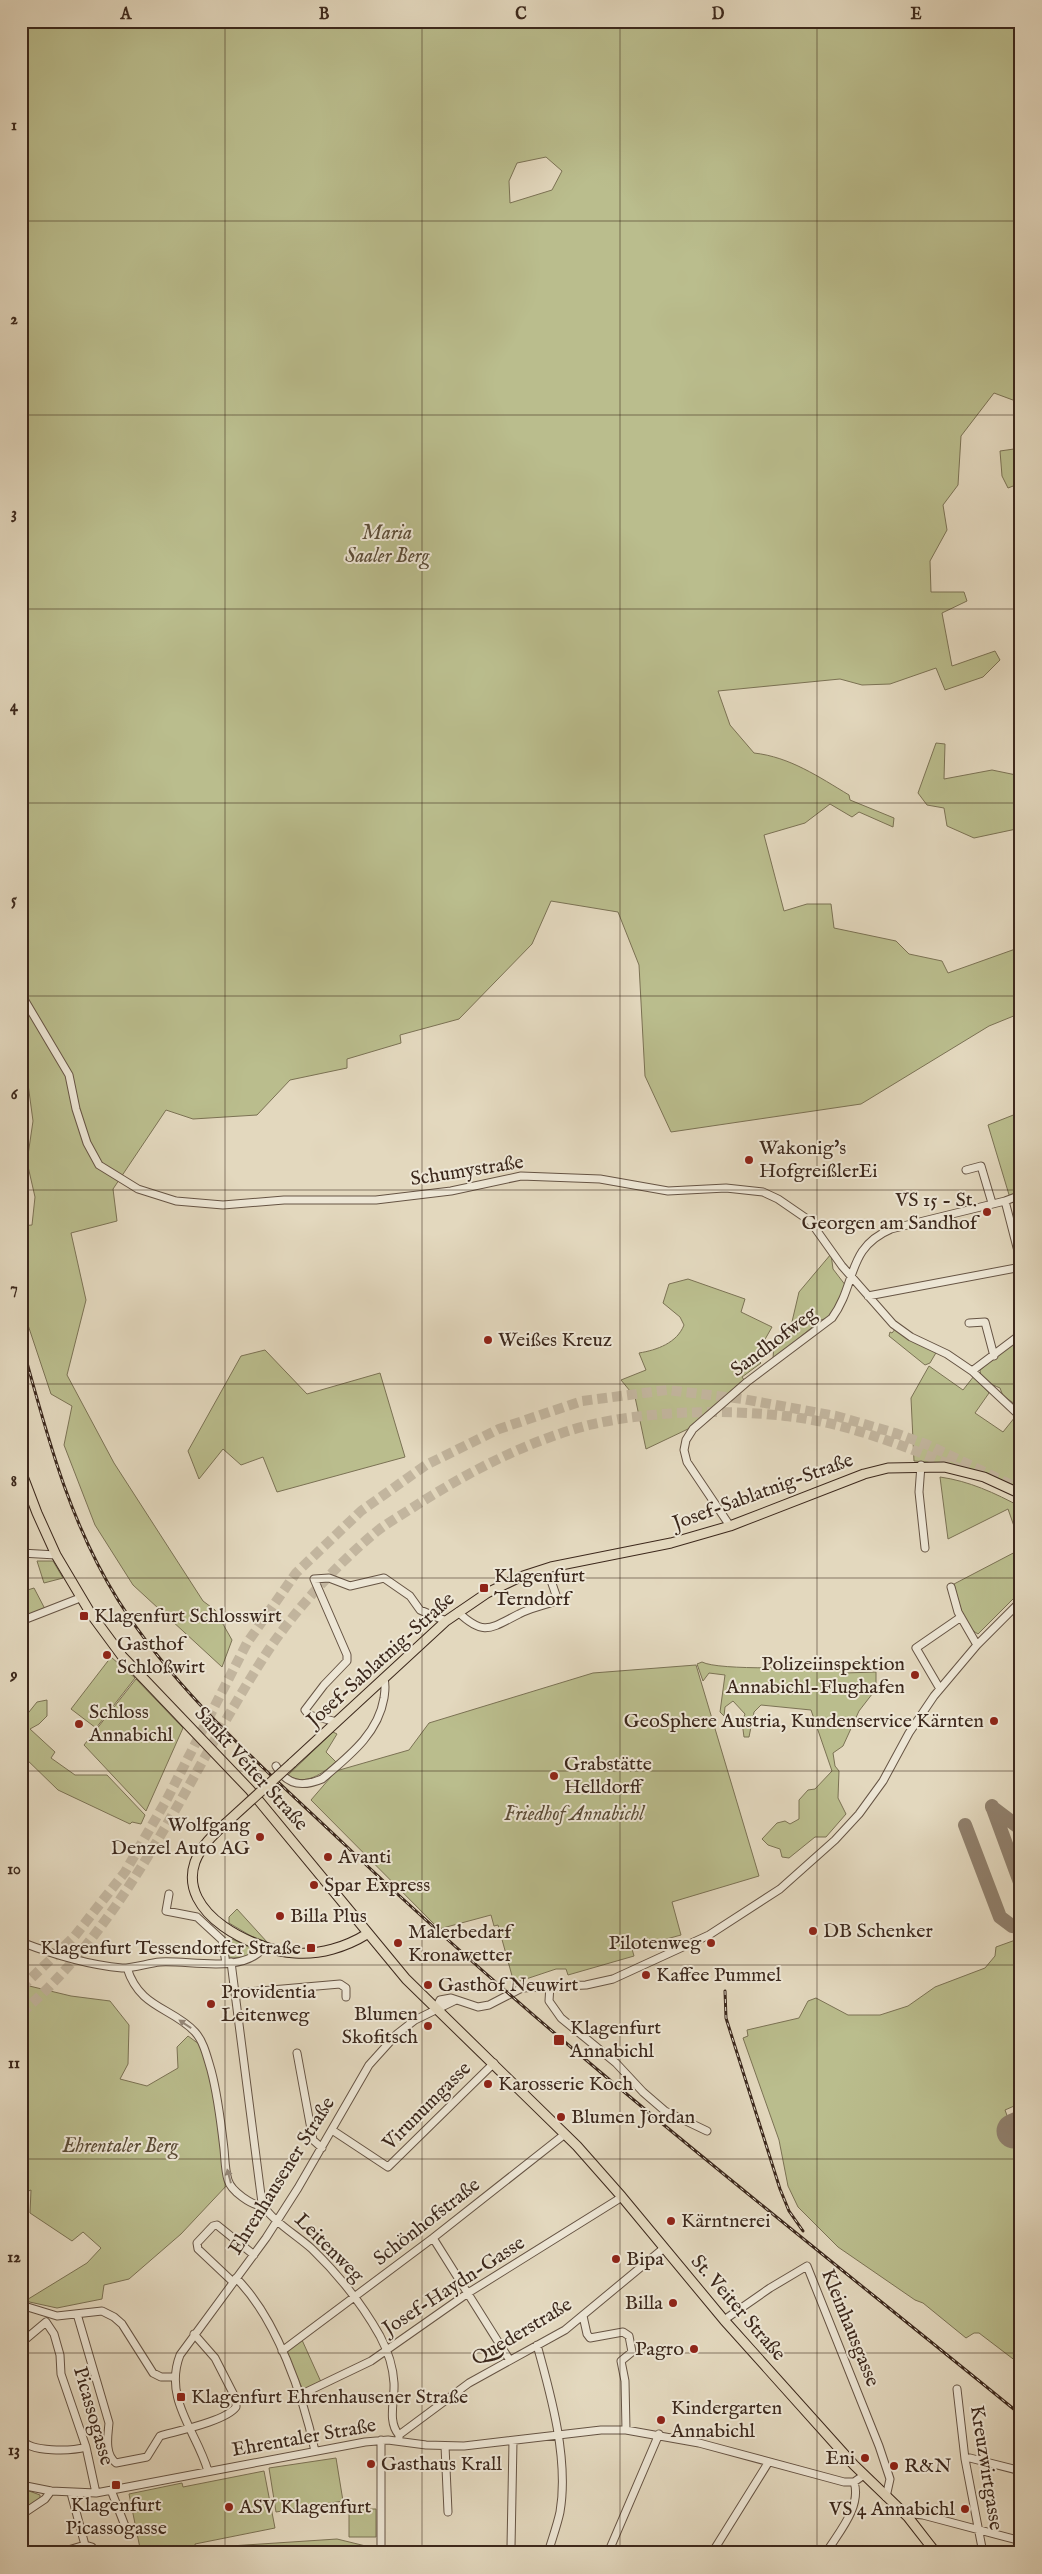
<svg xmlns="http://www.w3.org/2000/svg" width="1042" height="2574" viewBox="0 0 1042 2574" font-family="'IM FELL English',serif">
<style>
.green{fill:#babd8d;stroke:#7b7254;fill-rule:evenodd}
.lines{fill:none;stroke-linecap:round;stroke-linejoin:round}
.taxiway{stroke:#90806d;stroke-width:14}
.runway{stroke:#90806d;stroke-width:35}
.highway-tunnel{stroke:#c2b59e;stroke-width:10;stroke-dasharray:10 5;stroke-linecap:butt}
.minor-casing{stroke:#665444;stroke-width:9}
.major-casing{stroke:#3c281c;stroke-width:11}
.minor{stroke:#ede6d5;stroke-width:7}
.major{stroke:#e3d8be;stroke-width:9}
.rail-casing{stroke:#3c281c;stroke-width:3}
.rail{stroke:#ede6d5;stroke-width:1;stroke-dasharray:4;stroke-linecap:butt}
.major-bridge-casing{stroke:#3c281c;stroke-width:11;stroke-linecap:butt}
.major-bridge{stroke:#e3d8be;stroke-width:9}
.oneway{fill:#948778}
.grid{fill:none;stroke:#3c281c;stroke-width:1;stroke-opacity:0.55}
.poi-dot{fill:#8f2418;stroke:#ede6d5;stroke-width:2}
.labels{text-anchor:middle;dominant-baseline:central;stroke-width:4;stroke-linejoin:round;paint-order:stroke}
.park-label{font-size:20px;font-style:italic;fill:#5c4d38;stroke:#ede6d5}
.poi-label{font-size:20px;fill:#3c281c;stroke:#ede6d5;text-anchor:start}
.street-label{font-size:20px;fill:#3c281c;stroke:#ede6d5}
.neatline{fill:none;stroke:#3c281c;stroke-width:2}
.grid-label{font-size:16px;text-anchor:middle;font-weight:bold;fill:#3c281c}
</style>
<rect width="100%" height="100%" fill="#e3d8be"/>
<filter id="stains"><feTurbulence type="fractalNoise" baseFrequency=".004" numOctaves="4"/><feColorMatrix values="0 0 0 0 .2 0 0 0 0 .09 0 0 0 0 .02 0 0 0 .5 -.17"/></filter>
<radialGradient id="worn" r=".72"><stop offset=".6" stop-color="#630" stop-opacity="0"/><stop offset="1" stop-color="#630" stop-opacity=".3"/></radialGradient>
<path class="green" d="M 21,21 L 1021,21 L 1021,403 L 994,393 L 961,436 L 958,485 L 943,505 L 947,530 L 930,561 L 931,592 L 964,592 L 967,601 L 942,613 L 952,666 L 995,651 L 1000,660 L 983,677 L 945,690 L 936,668 L 890,684 L 862,685 L 840,679 L 718,691 L 730,725 L 754,753 C 790,757 819,777 849,795 L 850,800 L 894,818 L 893,827 L 859,812 L 852,817 L 830,804 L 805,823 L 764,835 L 784,911 L 807,904 L 831,904 L 834,928 L 896,941 L 909,954 L 942,961 L 948,973 L 1021,947 L 1021,1013 L 989,1026 L 861,1104 L 671,1132 L 645,1076 L 639,965 L 618,912 L 551,901 L 532,944 L 459,1019 L 400,1035 L 401,1043 L 347,1059 L 347,1068 L 290,1080 L 257,1115 L 193,1119 L 166,1110 L 113,1189 L 117,1221 L 71,1233 L 86,1300 L 67,1375 L 114,1463 L 203,1601 L 215,1610 L 232,1640 L 222,1667 L 133,1585 L 95,1525 L 64,1445 L 72,1406 L 51,1394 L 21,1304 L 21,1226 L 32,1225 L 35,1197 L 27,1162 L 33,1121 L 28,1084 L 21,1073 ZM 546,157 L 562,171 L 552,190 L 510,203 L 509,181 L 517,163 Z
M 1021,448 L 1021,483 L 1008,488 L 1002,476 L 1000,451 Z
M 936,743 L 945,744 L 944,779 L 992,770 L 1021,776 L 1021,828 L 974,838 L 947,826 L 944,808 L 927,805 L 918,793 Z
M 1021,1112 L 1021,1193 L 1010,1198 L 988,1125 Z
M 831,1254 L 833,1269 L 846,1286 C 841,1298 835,1317 821,1320 L 773,1359 L 774,1343 L 791,1326 L 799,1292 Z
M 688,1279 L 745,1299 L 741,1312 L 772,1327 L 755,1357 L 761,1363 L 742,1377 L 744,1380 L 688,1429 L 646,1449 L 635,1397 L 621,1380 L 646,1370 L 639,1353 C 657,1350 677,1343 684,1325 L 680,1317 L 663,1303 L 669,1284 Z
M 896,1328 L 937,1351 L 930,1363 L 925,1365 L 889,1336 L 890,1332 L 892,1333 Z
M 1018,1339 L 1021,1341 L 1021,1414 L 1014,1408 L 1015,1404 L 1003,1396 L 1000,1388 C 991,1384 980,1381 980,1370 Z
M 265,1350 L 307,1394 L 380,1373 L 405,1457 L 277,1492 L 263,1457 L 241,1465 L 223,1449 L 199,1479 L 188,1451 L 241,1356 Z
M 929,1366 L 963,1390 L 974,1376 L 989,1393 L 975,1413 L 1003,1432 L 1015,1417 L 1021,1423 L 1021,1489 C 983,1471 955,1464 914,1461 L 911,1398 Z
M 940,1477 C 969,1481 995,1493 1021,1507 L 1021,1546 L 1008,1509 L 948,1539 Z
M 1021,1549 L 1021,1591 L 978,1634 C 963,1626 958,1599 954,1584 Z
M 37,1561 L 53,1561 L 63,1578 L 44,1583 Z
M 34,1588 L 45,1609 L 25,1617 L 21,1605 L 21,1592 Z
M 111,1657 L 135,1678 L 96,1728 L 71,1709 Z
M 702,1662 C 719,1671 815,1667 840,1667 L 844,1673 L 876,1672 L 876,1689 L 859,1711 L 843,1746 L 833,1753 L 835,1766 L 839,1771 L 838,1798 L 846,1814 L 826,1837 L 815,1837 L 789,1858 L 782,1857 L 780,1849 L 768,1845 L 762,1839 L 777,1823 L 785,1821 L 790,1824 L 799,1819 L 799,1800 L 808,1790 L 815,1789 L 832,1771 L 811,1710 L 761,1705 L 754,1712 L 749,1737 L 744,1737 L 742,1722 L 745,1714 L 733,1701 L 725,1707 L 724,1716 L 720,1712 L 725,1675 L 709,1673 L 703,1681 L 697,1664 Z
M 696,1665 L 759,1876 L 672,1902 L 681,1935 L 641,1946 L 639,1945 L 632,1949 L 634,1956 L 568,1975 L 566,1969 L 556,1969 L 514,1983 L 498,1925 L 494,1926 L 491,1915 L 439,1929 L 311,1800 L 336,1771 L 409,1750 L 429,1723 L 593,1673 Z
M 136,1679 L 183,1728 L 146,1811 L 84,1745 Z
M 47,1700 L 47,1716 L 39,1724 L 30,1729 L 55,1752 L 51,1758 L 75,1775 L 107,1775 L 145,1815 L 141,1824 L 132,1822 L 130,1824 L 58,1790 L 21,1754 L 21,1722 L 37,1702 Z
M 333,1732 L 337,1734 L 326,1752 L 336,1762 C 323,1773 305,1787 288,1775 Z
M 237,1909 L 267,1942 L 251,1936 L 229,1923 L 229,1917 Z
M 1021,1938 L 1021,2079 L 1014,2081 L 1021,2103 L 1005,2110 L 1021,2154 L 1021,2365 L 979,2333 L 974,2333 L 966,2338 L 923,2303 L 915,2300 L 838,2247 L 798,2207 L 788,2186 L 779,2140 L 743,2038 L 748,2036 L 747,2030 L 799,2018 L 808,2001 L 816,1998 L 848,2015 L 880,2015 L 908,2006 L 935,1987 L 985,1968 L 995,1956 L 996,1947 Z
M 232,1939 L 251,1948 L 253,1954 L 250,1957 L 229,1958 L 227,1944 Z
M 21,1984 L 71,1996 L 110,2001 L 129,2025 L 128,2064 L 120,2079 L 147,2086 L 178,2068 L 177,2047 L 188,2036 L 199,2044 L 209,2070 L 228,2184 L 181,2234 L 129,2279 L 104,2285 L 102,2299 L 57,2308 L 25,2301 L 87,2263 L 101,2248 L 83,2232 L 72,2241 L 30,2213 L 31,2190 L 21,2194 Z
M 302,2340 L 321,2382 L 303,2390 L 286,2352 Z
M 336,2458 L 343,2501 L 276,2512 L 269,2468 Z
M 264,2471 L 275,2528 L 195,2544 L 196,2553 L 141,2553 L 129,2494 L 182,2483 L 183,2487 Z
M 21,2488 L 40,2495 L 40,2498 L 21,2511 Z
M 349,2509 L 376,2509 L 376,2537 L 349,2537 Z
M 337,2539 L 378,2549 L 378,2553 L 199,2553 L 200,2548 Z"/>
<g class="lines">
<path class="taxiway" d="M 992,1806 L 1021,1885
M 992,1807 L 1021,1829
M 965,1825 L 1000,1917 L 1012,1926 L 1021,1927"/>
<path class="runway" d="M 1014,2131 L 1021,2128"/>
<path class="highway-tunnel" d="M 21,1988 L 74,1937 L 125,1872 L 167,1799 L 247,1643 L 296,1573 L 361,1511 L 426,1465 L 499,1429 L 582,1401 L 667,1390 L 743,1399 L 836,1416 L 895,1433 L 928,1445 L 1020,1489
M 21,2013 C 131,1919 186,1779 262,1660 C 291,1614 335,1566 376,1532 C 387,1523 400,1516 412,1508 C 466,1473 527,1441 589,1425 C 648,1411 725,1409 785,1416 C 846,1422 904,1446 961,1469"/>
<defs>
<path id="minor" d="M 21,994 L 69,1075 L 76,1109 L 87,1143 L 99,1165 L 138,1189 L 176,1201 L 223,1205 L 284,1200 L 376,1200 L 451,1191 L 521,1176 L 600,1179 L 668,1191 L 726,1188 L 763,1192 L 778,1199 L 810,1221 L 842,1266 L 893,1324 L 911,1337 L 947,1354 L 972,1371 L 1021,1417
M 966,1170 L 981,1166 L 992,1203
M 1005,1201 L 1021,1263
M 868,1296 L 1021,1267
M 969,1323 L 985,1322 L 994,1356
M 972,1371 L 1021,1334
M 921,1465 L 919,1492 L 925,1548
M 730,1526 L 687,1462 L 684,1450 L 686,1440 L 693,1429 L 747,1382 L 832,1318 C 857,1284 846,1248 891,1229 L 1005,1201 L 1021,1195
M 21,1553 L 56,1555
M 951,1587 L 958,1612 L 977,1645
M 458,1612 C 484,1637 491,1628 519,1614 C 530,1608 543,1606 555,1601 L 557,1598 L 547,1569
M 21,1621 L 80,1598
M 940,1689 L 916,1648 L 961,1617
M 337,1722 L 309,1715 L 305,1710 L 324,1685 L 347,1661 L 347,1655 L 314,1579 L 329,1578 L 350,1586 L 384,1578 L 410,1596 L 420,1610 L 446,1621
M 276,1766 C 287,1786 303,1787 322,1779 C 349,1756 378,1734 384,1698 C 385,1690 386,1686 384,1679
M 169,1894 L 166,1911 L 197,1917 L 222,1940 L 226,1963
M 21,1942 C 52,1954 89,1965 122,1968 C 135,1968 148,1963 160,1962 C 190,1960 243,1974 263,1948
M 231,1962 L 262,2203 C 269,2219 298,2236 312,2249 C 339,2275 362,2304 380,2336 C 388,2351 393,2366 394,2383 C 395,2401 387,2421 399,2435
M 127,1968 C 140,2009 172,2007 195,2032 C 204,2042 207,2057 211,2070 C 218,2096 221,2123 224,2149 C 225,2159 225,2170 228,2180 C 231,2191 252,2206 263,2206
M 550,1985 L 549,2001 L 561,2018 L 616,2063 L 643,2092 L 665,2111 L 707,2131
M 236,1993 L 340,1984 L 346,1988 L 346,1997
M 436,2008 L 440,2000 L 451,1998 L 478,2007 L 489,2005 L 522,1988 L 586,1985 L 613,1979 L 709,1935 L 780,1889 L 835,1840 L 859,1814 L 883,1781 L 909,1733 L 934,1696 L 977,1645 L 1021,1601
M 297,2053 L 313,2140 L 322,2148
M 332,2130 L 388,2167 L 494,2063
M 433,2238 L 509,2359
M 236,2278 C 277,2319 303,2396 315,2451
M 233,2282 L 198,2249 L 197,2243 L 213,2226 L 217,2225 L 254,2255
M 21,2305 L 57,2316 L 102,2311 L 114,2317 L 122,2324 L 153,2373 L 161,2377 L 175,2377
M 77,2314 L 109,2423 C 108,2435 104,2454 116,2463 L 147,2457 L 160,2436 C 177,2431 226,2421 236,2407 L 236,2399 L 215,2358 L 194,2334
M 583,2316 L 587,2334 L 590,2338 L 623,2332 L 629,2336 L 632,2352 L 621,2361 L 625,2381 L 626,2430
M 724,2320 L 770,2288 L 807,2266 L 879,2446 L 890,2479 L 886,2497
M 46,2322 L 54,2334 L 60,2355 L 61,2374 L 86,2447 L 96,2493
M 21,2343 L 46,2322
M 537,2345 C 551,2395 569,2460 560,2512 C 557,2526 552,2539 548,2553
M 282,2351 L 433,2238 L 565,2134
M 957,2389 L 965,2459 L 983,2553
M 300,2395 L 371,2361 L 468,2293 L 622,2197
M 21,2439 C 30,2453 72,2451 86,2447
M 399,2439 L 399,2435 L 469,2383 L 565,2330 L 664,2248
M 513,2441 L 511,2547 L 514,2553
M 445,2446 L 448,2512
M 965,2459 L 970,2458 L 1021,2471
M 208,2471 C 197,2432 163,2399 180,2355 L 266,2238 L 298,2188 L 369,2065 L 397,2034 L 415,2020 L 456,2000
M 21,2485 L 51,2491 L 96,2493 L 365,2442 L 388,2440 L 426,2445 L 464,2446 L 601,2430 L 626,2430 L 699,2443 L 844,2482 L 854,2482 L 864,2475
M 111,2490 L 127,2531
M 71,2493 L 85,2545
M 21,2515 L 45,2499 L 51,2491
M 908,2517 L 913,2514 L 923,2515 L 1021,2541
M 85,2545 L 92,2547 L 95,2553
M 58,2553 L 85,2545
M 381,2553 L 381,2440
M 410,2553 L 429,2553
M 608,2553 L 659,2434
M 712,2553 L 768,2463
M 826,2553 C 838,2533 862,2507 854,2482"/>
<path id="major" d="M 21,1471 L 37,1513 L 56,1555 L 91,1614 L 122,1656 L 250,1790 L 406,1979 L 577,2146 L 622,2197 L 724,2320 L 854,2465 L 908,2517 L 936,2553
M 292,1763 L 446,1621 L 487,1593 L 520,1577 L 551,1567 L 671,1543 L 730,1526 L 864,1474 L 888,1468 L 944,1467 L 984,1477 L 1021,1494
M 225,1824 C 213,1835 201,1846 195,1862 C 177,1914 255,1951 295,1953 C 320,1955 346,1947 367,1934"/>
</defs>
<use href="#minor" class="minor-casing"/>
<use href="#major" class="major-casing"/>
<use href="#minor" class="minor"/>
<use href="#major" class="major"/>
<defs>
<path id="rail" d="M 21,1341 C 46,1431 68,1520 118,1600 C 177,1694 263,1767 343,1843 C 557,2047 792,2228 1021,2415
M 21,1386 L 21,1395
M 725,1991 L 726,2018 L 780,2189 L 789,2211 L 803,2231"/>
</defs>
<use href="#rail" class="rail-casing"/>
<use href="#rail" class="rail"/>
<defs>
<path id="major-bridge" d="M 225,1824 L 292,1763"/>
</defs>
<use href="#major-bridge" class="major-bridge-casing"/>
<use href="#major-bridge" class="major-bridge"/>
</g>
<defs><path id="oneway-solid" d="M-6-.8H1V-3.2L6.5 0L1 3.2V.8H-6Z" transform="scale(1.25)"/></defs>
<g class="oneway">
<use href="#oneway-solid" transform="translate(185 2024) rotate(-146)"/>
<use href="#oneway-solid" transform="translate(229 2176) rotate(-105)"/>
</g>
<path class="grid" d="M 225,21 L 225,2553M 422,21 L 422,2553M 620,21 L 620,2553M 817,21 L 817,2553M 21,221 L 1021,221M 21,415 L 1021,415M 21,609 L 1021,609M 21,803 L 1021,803M 21,996 L 1021,996M 21,1190 L 1021,1190M 21,1384 L 1021,1384M 21,1578 L 1021,1578M 21,1771 L 1021,1771M 21,1965 L 1021,1965M 21,2159 L 1021,2159M 21,2353 L 1021,2353"/>
<g class="poi-dot">
<circle cx="749" cy="1160" r="5"/>
<circle cx="987" cy="1212" r="5"/>
<circle cx="488" cy="1340" r="5"/>
<rect x="479" y="1583" width="10" height="10" rx="2.5"/>
<rect x="79" y="1611" width="10" height="10" rx="2.5"/>
<circle cx="107" cy="1655" r="5"/>
<circle cx="915" cy="1675" r="5"/>
<circle cx="994" cy="1721" r="5"/>
<circle cx="79" cy="1724" r="5"/>
<circle cx="554" cy="1776" r="5"/>
<circle cx="260" cy="1837" r="5"/>
<circle cx="328" cy="1857" r="5"/>
<circle cx="314" cy="1885" r="5"/>
<circle cx="280" cy="1916" r="5"/>
<circle cx="813" cy="1931" r="5"/>
<circle cx="398" cy="1943" r="5"/>
<circle cx="711" cy="1943" r="5"/>
<rect x="306" y="1943" width="10" height="10" rx="2.5"/>
<circle cx="646" cy="1975" r="5"/>
<circle cx="428" cy="1985" r="5"/>
<circle cx="211" cy="2004" r="5"/>
<circle cx="428" cy="2026" r="5"/>
<rect x="553" y="2034" width="12" height="12" rx="2.5"/>
<circle cx="488" cy="2084" r="5"/>
<circle cx="561" cy="2117" r="5"/>
<circle cx="671" cy="2221" r="5"/>
<circle cx="616" cy="2259" r="5"/>
<circle cx="673" cy="2303" r="5"/>
<circle cx="694" cy="2349" r="5"/>
<rect x="176" y="2392" width="10" height="10" rx="2.5"/>
<circle cx="661" cy="2420" r="5"/>
<circle cx="865" cy="2458" r="5"/>
<circle cx="371" cy="2464" r="5"/>
<circle cx="894" cy="2466" r="5"/>
<rect x="111" y="2480" width="10" height="10" rx="2.5"/>
<circle cx="229" cy="2507" r="5"/>
<circle cx="965" cy="2509" r="5"/>
</g>
<g class="labels">
<g class="park-label">
<text x="387" y="533">Maria<tspan x="387" dy="23">Saaler Berg</tspan></text>
<text x="574" y="1814">Friedhof Annabichl</text>
<text x="120" y="2146">Ehrentaler Berg</text>
</g>
<g class="poi-label">
<text x="759" y="1148">Wakonig's<tspan x="759" dy="23">HofgreißlerEi</tspan></text>
<text x="977" y="1200" text-anchor="end">VS 15 - St.<tspan x="977" dy="23">Georgen am Sandhof</tspan></text>
<text x="498" y="1340">Weißes Kreuz</text>
<text x="494" y="1576">Klagenfurt<tspan x="494" dy="23">Terndorf</tspan></text>
<text x="94" y="1616">Klagenfurt Schlosswirt</text>
<text x="117" y="1644">Gasthof<tspan x="117" dy="23">Schloßwirt</tspan></text>
<text x="905" y="1664" text-anchor="end">Polizeiinspektion<tspan x="905" dy="23">Annabichl-Flughafen</tspan></text>
<text x="89" y="1712">Schloss<tspan x="89" dy="23">Annabichl</tspan></text>
<text x="984" y="1721" text-anchor="end">GeoSphere Austria, Kundenservice Kärnten</text>
<text x="564" y="1764">Grabstätte<tspan x="564" dy="23">Helldorff</tspan></text>
<text x="250" y="1825" text-anchor="end">Wolfgang<tspan x="250" dy="23">Denzel Auto AG</tspan></text>
<text x="338" y="1857">Avanti</text>
<text x="324" y="1885">Spar Express</text>
<text x="290" y="1916">Billa Plus</text>
<text x="823" y="1931">DB Schenker</text>
<text x="408" y="1932">Malerbedarf<tspan x="408" dy="23">Kronawetter</tspan></text>
<text x="701" y="1943" text-anchor="end">Pilotenweg</text>
<text x="301" y="1948" text-anchor="end">Klagenfurt Tessendorfer Straße</text>
<text x="656" y="1975">Kaffee Pummel</text>
<text x="438" y="1985">Gasthof Neuwirt</text>
<text x="221" y="1992">Providentia<tspan x="221" dy="23">Leitenweg</tspan></text>
<text x="418" y="2014" text-anchor="end">Blumen<tspan x="418" dy="23">Skofitsch</tspan></text>
<text x="570" y="2028">Klagenfurt<tspan x="570" dy="23">Annabichl</tspan></text>
<text x="498" y="2084">Karosserie Koch</text>
<text x="571" y="2117">Blumen Jordan</text>
<text x="681" y="2221">Kärntnerei</text>
<text x="626" y="2259">Bipa</text>
<text x="663" y="2303" text-anchor="end">Billa</text>
<text x="684" y="2349" text-anchor="end">Pagro</text>
<text x="191" y="2397">Klagenfurt Ehrenhausener Straße</text>
<text x="671" y="2408">Kindergarten<tspan x="671" dy="23">Annabichl</tspan></text>
<text x="855" y="2458" text-anchor="end">Eni</text>
<text x="381" y="2464">Gasthaus Krall</text>
<text x="904" y="2466">R&amp;N</text>
<text x="116" y="2505" text-anchor="middle">Klagenfurt<tspan x="116" dy="23">Picassogasse</tspan></text>
<text x="239" y="2507">ASV Klagenfurt</text>
<text x="955" y="2509" text-anchor="end">VS 4 Annabichl</text>
</g>
<g class="street-label">
<text transform="translate(467 1171) rotate(-9)">Schumystraße</text>
<text transform="translate(774 1342) rotate(-37)">Sandhofweg</text>
<text transform="translate(763 1492) rotate(-20)">Josef-Sablatnig-Straße</text>
<text transform="translate(381 1660) rotate(-42)">Josef-Sablatnig-Straße</text>
<text transform="translate(251 1769) rotate(48)">Sankt Veiter Straße</text>
<text transform="translate(427 2106) rotate(-45)">Virunumgasse</text>
<text transform="translate(282 2176) rotate(-58)">Ehrenhausener Straße</text>
<text transform="translate(427 2222) rotate(-38)">Schönhofstraße</text>
<text transform="translate(329 2248) rotate(45)">Leitenweg</text>
<text transform="translate(454 2286) rotate(-33)">Josef-Haydn-Gasse</text>
<text transform="translate(738 2308) rotate(49)">St. Veiter Straße</text>
<text transform="translate(850 2328) rotate(68)">Kleinhausgasse</text>
<text transform="translate(522 2332) rotate(-31)">Quederstraße</text>
<text transform="translate(93 2416) rotate(74)">Picassogasse</text>
<text transform="translate(304 2438) rotate(-10)">Ehrentaler Straße</text>
<text transform="translate(986 2468) rotate(81)">Kreuzwirtgasse</text>
</g>
</g>
<rect width="1042" height="2574" fill="none" stroke="#e3d8be" stroke-width="55"/>
<rect x="28" y="28" width="986" height="2518" class="neatline"/>
<g class="grid-label">
<text x="126" y="19">A</text>
<text x="324" y="19">B</text>
<text x="521" y="19">C</text>
<text x="718" y="19">D</text>
<text x="916" y="19">E</text>
<text x="14" y="130">1</text>
<text x="14" y="324">2</text>
<text x="14" y="518">3</text>
<text x="14" y="711">4</text>
<text x="14" y="905">5</text>
<text x="14" y="1099">6</text>
<text x="14" y="1293">7</text>
<text x="14" y="1486">8</text>
<text x="14" y="1680">9</text>
<text x="14" y="1874">10</text>
<text x="14" y="2068">11</text>
<text x="14" y="2262">12</text>
<text x="14" y="2455">13</text>
</g>
<rect width="100%" height="100%" filter="url(#stains)"/>
<rect width="100%" height="100%" fill="url(#worn)"/>
</svg>
